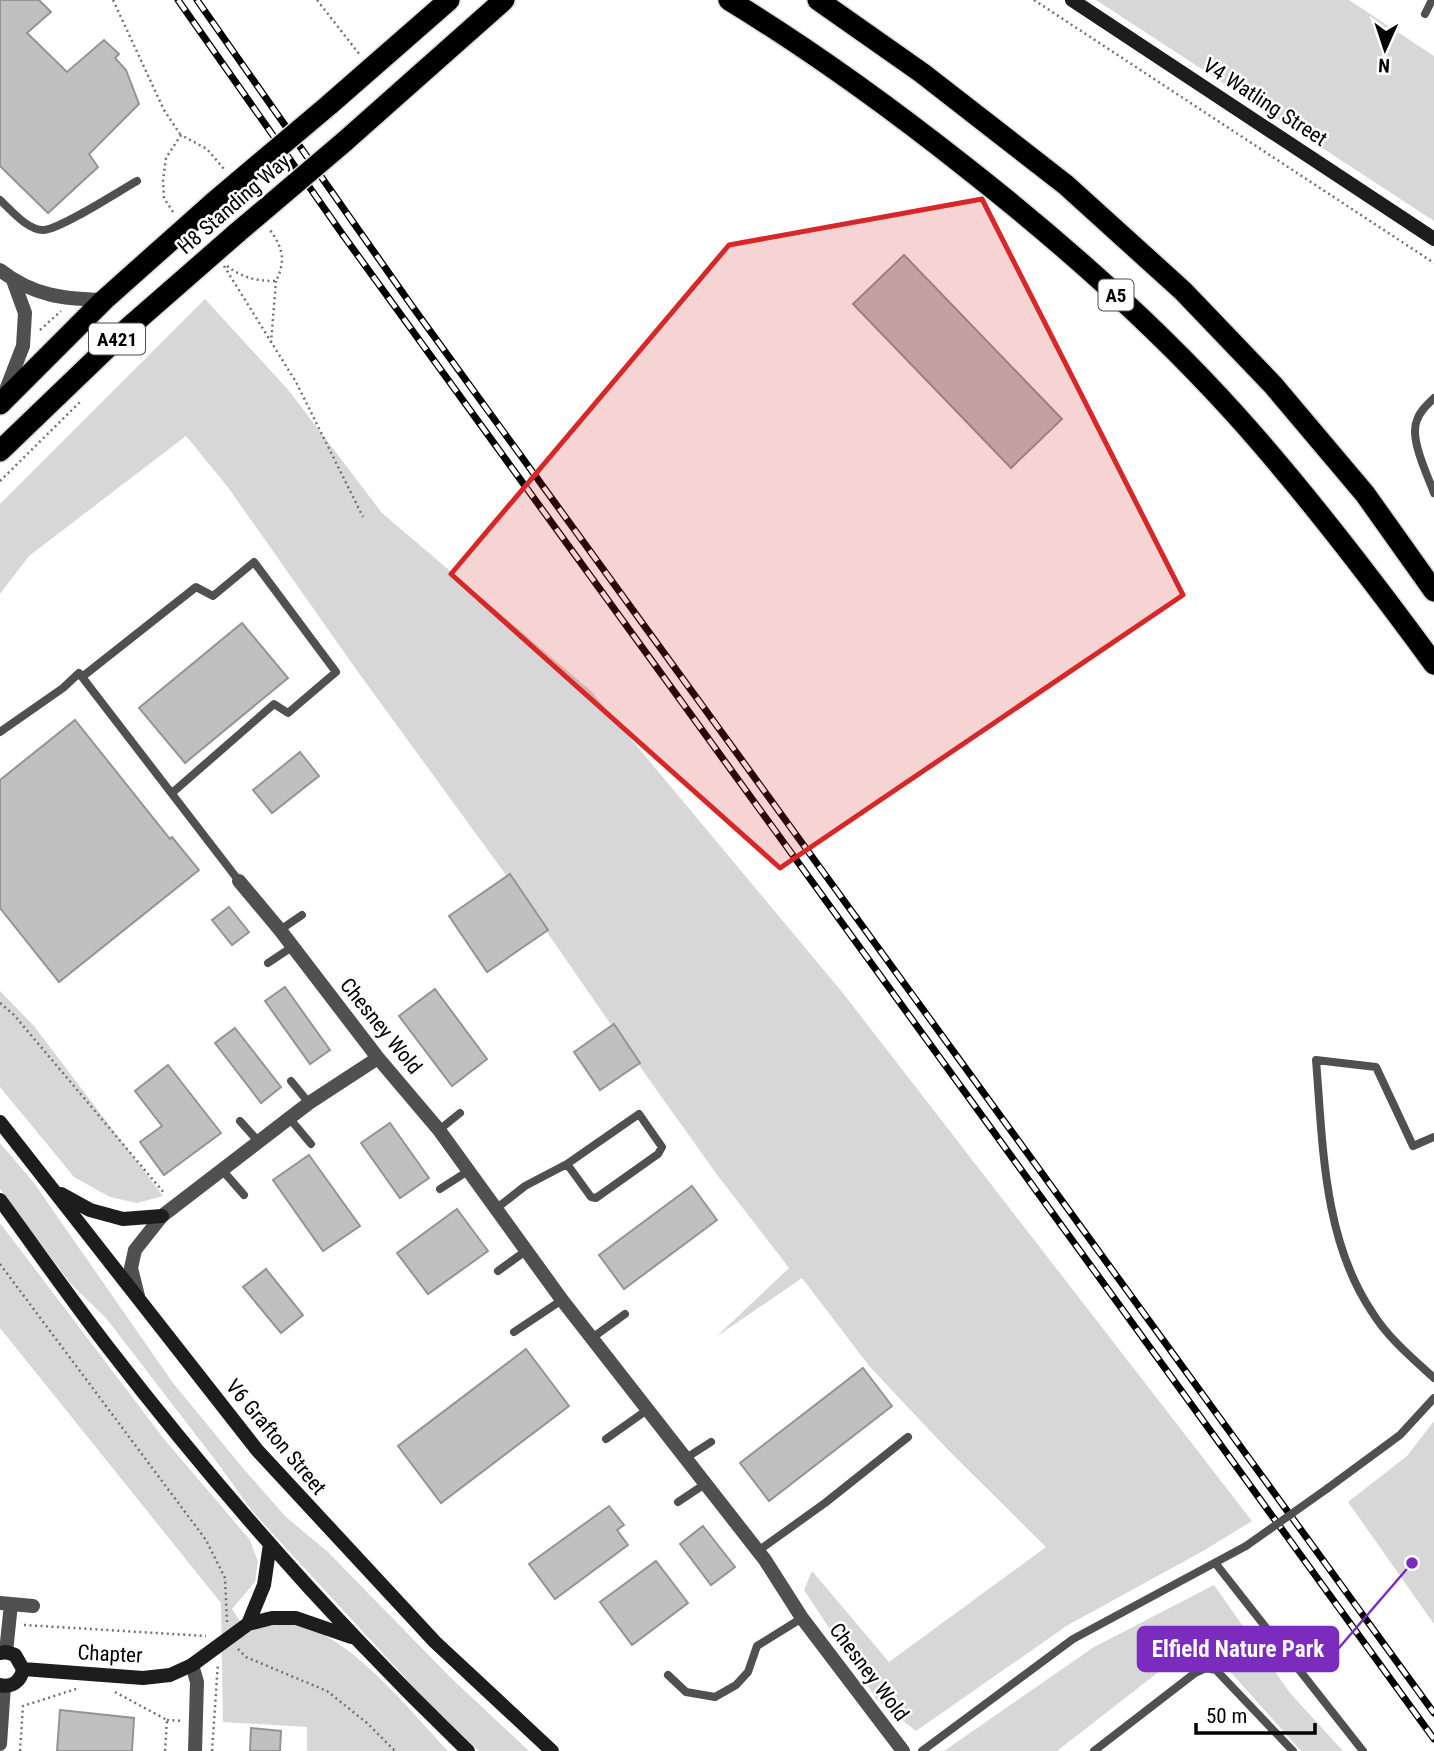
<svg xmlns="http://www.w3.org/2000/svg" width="1434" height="1751" viewBox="0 0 1434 1751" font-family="'Roboto Condensed',sans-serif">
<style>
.green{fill:#d7d7d7}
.building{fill:#c0c0c0;stroke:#949494;stroke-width:2}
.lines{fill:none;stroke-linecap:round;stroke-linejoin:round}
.highway-casing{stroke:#dbdbdb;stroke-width:24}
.path{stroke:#727272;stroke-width:2.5;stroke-dasharray:2 3.5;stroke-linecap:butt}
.lane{stroke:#505050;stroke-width:8}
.street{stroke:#505050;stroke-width:14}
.secondary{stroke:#1d1d1d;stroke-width:14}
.highway{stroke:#000;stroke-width:21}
.rail-casing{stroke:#000;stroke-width:7}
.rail{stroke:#fff;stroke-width:4.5;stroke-dasharray:13;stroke-linecap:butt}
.highway-bridge-casing{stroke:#dbdbdb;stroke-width:24;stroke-linecap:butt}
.lane-bridge{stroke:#505050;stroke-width:8}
.highway-bridge{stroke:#000;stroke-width:21}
.marked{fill:#d62828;fill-opacity:0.2;stroke:#d62828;stroke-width:5;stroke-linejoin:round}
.labels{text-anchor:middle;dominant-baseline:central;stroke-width:5;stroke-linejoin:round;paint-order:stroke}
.shield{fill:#fff;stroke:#4c4c4c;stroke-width:2}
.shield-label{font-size:19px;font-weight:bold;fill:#000}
.street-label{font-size:21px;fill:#000;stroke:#fff}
.leader{fill:none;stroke:#7b2cbf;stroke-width:2.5}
.callout-dot{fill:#7b2cbf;stroke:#fff;stroke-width:2.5}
.callout{fill:#7b2cbf;stroke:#7b2cbf;stroke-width:2.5}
.callout-label{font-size:23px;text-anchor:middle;font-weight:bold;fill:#fff}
</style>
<rect width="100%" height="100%" fill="#fff"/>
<path class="green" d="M 1096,0 L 1349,0 L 1434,56 L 1434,221 Z
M 205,299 L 290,392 L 382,513 L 591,691 L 842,992 L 1252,1521 L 1203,1551 L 1068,1625 L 916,1731 L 877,1700 L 804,1590 L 812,1571 L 889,1662 L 1046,1547 L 949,1451 L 870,1367 L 802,1278 L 716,1337 L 789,1268 L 718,1176 L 643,1071 L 533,912 L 358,672 L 227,486 L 186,436 L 29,556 L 0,594 L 0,504 Z
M 0,991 L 34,1026 L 163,1196 L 137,1203 L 110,1197 L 74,1177 L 0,1087 Z
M 0,1143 L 34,1183 L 173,1383 L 242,1467 L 286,1517 L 328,1552 L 450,1677 L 529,1751 L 479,1751 L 432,1707 L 252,1511 L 219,1465 L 106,1318 L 70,1283 L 0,1189 Z
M 0,1223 L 164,1439 L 250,1540 L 258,1562 L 255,1582 L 232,1609 L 246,1630 C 258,1628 272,1622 284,1622 C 343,1625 409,1710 448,1751 L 307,1751 L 307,1727 L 223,1722 L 221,1603 L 0,1328 Z
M 1434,1421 L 1434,1624 L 1348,1502 L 1407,1456 Z
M 1214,1585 L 1290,1693 L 1343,1751 L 1301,1751 L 1201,1639 L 1057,1751 L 944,1751 L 1094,1647 Z"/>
<path class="building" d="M 0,0 L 39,0 L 51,12 L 27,33 L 67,72 L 104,40 L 119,54 L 115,58 L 126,70 L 139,104 L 89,154 L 98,167 L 48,213 L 0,166 Z
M 904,255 L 1062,419 L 1011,468 L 853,304 Z
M 242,623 L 288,678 L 185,763 L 139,708 Z
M 75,720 L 170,839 L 172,837 L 199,870 L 59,982 L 0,908 L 0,780 Z
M 300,752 L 319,776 L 272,813 L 253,790 Z
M 510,874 L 548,930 L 487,972 L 449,916 Z
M 229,907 L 249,932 L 232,945 L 212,920 Z
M 285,987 L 330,1050 L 310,1064 L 265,1001 Z
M 435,989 L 487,1059 L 452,1086 L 399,1016 Z
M 614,1024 L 640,1063 L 600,1090 L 574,1052 Z
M 235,1028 L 281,1087 L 261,1103 L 215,1043 Z
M 168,1065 L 221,1133 L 164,1175 L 140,1142 L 162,1126 L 135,1091 Z
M 390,1123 L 429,1178 L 400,1198 L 361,1143 Z
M 309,1155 L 360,1226 L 323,1251 L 273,1180 Z
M 692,1186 L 717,1220 L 624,1289 L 599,1255 Z
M 457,1209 L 488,1251 L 428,1294 L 397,1253 Z
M 266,1269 L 303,1315 L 281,1333 L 243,1287 Z
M 526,1349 L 569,1406 L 441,1503 L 398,1446 Z
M 863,1368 L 892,1406 L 769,1501 L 740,1463 Z
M 609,1506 L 624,1525 L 617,1530 L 628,1545 L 555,1599 L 529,1564 Z
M 703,1526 L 735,1567 L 711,1585 L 680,1544 Z
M 656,1561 L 688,1603 L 632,1645 L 600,1602 Z
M 60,1710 L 134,1718 L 132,1751 L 57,1751 Z
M 251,1728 L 281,1731 L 280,1751 L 250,1751 Z"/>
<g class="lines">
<defs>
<path id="highway" d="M 729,0 C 811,50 887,105 963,165 C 1060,241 1153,323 1236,415 C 1307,494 1371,578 1434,664
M 818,0 L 922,73 L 1066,185 L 1183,291 L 1273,385 L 1365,494 L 1434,591
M 329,105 L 449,0
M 344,142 L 504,0
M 0,404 L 104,300 L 214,202
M 0,451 L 127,329 L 238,232"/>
</defs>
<use href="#highway" class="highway-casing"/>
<path class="path" d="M 113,0 L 164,110 L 180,134
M 317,0 L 360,55
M 1034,0 L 1434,263
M 173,212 L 164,198 L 163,181 L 166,158 L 181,135 L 207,149 L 224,169
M 224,266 L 296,382 L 363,517
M 227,266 C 243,278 256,281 276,281 C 286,261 283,248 270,230
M 40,330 L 61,311
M 271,343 L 276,281
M 0,481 L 82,400
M 0,1003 L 14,1015 L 165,1194
M 0,1264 L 206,1540 L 225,1578 L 227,1622
M 24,1625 L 206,1636
M 238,1649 L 246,1657 L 327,1691 L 367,1723 L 395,1751
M 115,1692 L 167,1720 L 165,1751
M 167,1720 L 182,1721
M 20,1751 L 23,1706 L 76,1689
M 212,1751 L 218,1663"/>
<path class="lane" d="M 1425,14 L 1432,0
M 0,200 C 11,210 28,231 44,230 C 61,229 119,191 137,181
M 1434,398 C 1427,405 1420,411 1417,420 C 1409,438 1427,474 1434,493
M 82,677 L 196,587 L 213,596 L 254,562 L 336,672 L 288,713 L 274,704 L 172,793
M 0,732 L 63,688 L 79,673 L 239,881
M 280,930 L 302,915
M 268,963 L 292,947
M 291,1081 L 309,1103
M 290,1119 L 311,1144
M 240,1121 L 258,1141
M 439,1130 L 460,1113
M 1434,1137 L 1413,1146 L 1376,1067 L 1316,1060 C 1323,1145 1323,1239 1372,1312 C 1388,1338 1412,1358 1434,1378
M 223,1171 L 244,1195
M 440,1189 L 468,1171
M 497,1208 L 525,1186 L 567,1164 L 639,1114 L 662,1147 L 658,1154 L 596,1198 L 591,1197 L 567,1164
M 498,1271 L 527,1250
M 514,1332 L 562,1300
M 592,1338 L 625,1314
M 606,1439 L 647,1410
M 686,1458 L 711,1442
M 1328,1488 L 1400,1435 L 1434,1398
M 678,1502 L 705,1484
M 758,1551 L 825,1503 L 908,1437
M 1216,1564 L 1363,1751
M 668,1675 L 686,1692 L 715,1697 L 736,1685 L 748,1672 L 757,1646 L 802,1618
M 922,1751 L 1073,1639 L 1246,1546
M 1094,1751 L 1195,1673 L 1206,1668 L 1216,1670 L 1293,1751"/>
<path class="street" d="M 0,270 C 33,296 64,299 104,300
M 4,395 L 23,346 L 25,313 L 13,280
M 239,881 L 280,930 L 378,1058 L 439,1130 L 562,1300 L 765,1560 L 802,1618 L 903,1751
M 138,1296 L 131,1268 L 135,1250 L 162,1216 L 309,1103 L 378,1058
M 0,1603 L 33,1606
M 6,1652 L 11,1604
M 192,1665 L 197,1682 L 195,1751
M 0,1744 L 4,1686"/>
<path class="secondary" d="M 1072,0 L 1434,239
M 0,1122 L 257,1450 L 435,1642 L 552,1751
M 61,1194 L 90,1210 L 123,1219 L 162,1216
M 0,1200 C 36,1249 70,1298 107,1346 C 217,1489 338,1626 468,1751
M 248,1624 L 264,1585 L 270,1544
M 0,1653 L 6,1652 L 15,1655 L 23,1669 C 21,1681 12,1688 0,1685
M 23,1669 L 143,1678 L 170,1675 L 192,1665 L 248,1624 L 272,1618 L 296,1618 L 351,1637"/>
<use href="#highway" class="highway"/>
<defs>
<path id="rail" d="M 178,0 L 343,235 L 1434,1739
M 197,0 L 412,306 L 1434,1713"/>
</defs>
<use href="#rail" class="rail-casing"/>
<use href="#rail" class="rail"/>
<defs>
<path id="highway-bridge" d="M 214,202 L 329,105
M 238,232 L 344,142"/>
</defs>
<use href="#highway-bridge" class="highway-bridge-casing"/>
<path class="lane-bridge" d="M 1246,1546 L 1328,1488"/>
<use href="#highway-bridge" class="highway-bridge"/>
</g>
<path class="marked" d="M 982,199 L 1183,595 L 780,868 L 451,574 L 729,245 Z"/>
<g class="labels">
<g class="shield">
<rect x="1098.5" y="279.5" width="35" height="31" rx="5"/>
<rect x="89" y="323.5" width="56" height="31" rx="5"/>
</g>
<g class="shield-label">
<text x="1116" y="295">A5</text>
<text x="117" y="339">A421</text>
</g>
<g class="street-label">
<text transform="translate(1265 102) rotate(33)">V4 Watling Street</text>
<text transform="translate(234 204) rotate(-41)">H8 Standing Way</text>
<text transform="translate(381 1026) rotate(51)">Chesney Wold</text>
<text transform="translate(276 1437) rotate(50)">V6 Grafton Street</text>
<text transform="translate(110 1654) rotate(3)">Chapter</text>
<text transform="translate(869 1672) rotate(53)">Chesney Wold</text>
</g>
</g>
<path class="leader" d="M1412 1563L1338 1649"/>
<circle class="callout-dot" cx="1412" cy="1563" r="7"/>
<rect class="callout" x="1138" y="1627" width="200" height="44" rx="7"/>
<g class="callout-label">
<text x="1238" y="1657">Elfield Nature Park</text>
</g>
<g transform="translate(1385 49) rotate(183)" stroke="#ffffff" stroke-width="5" paint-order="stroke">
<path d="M0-5L12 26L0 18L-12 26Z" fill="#000000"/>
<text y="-10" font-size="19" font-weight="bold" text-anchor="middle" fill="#000000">N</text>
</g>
<path d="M1196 1723v10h119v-10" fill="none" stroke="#000000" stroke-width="3.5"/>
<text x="1206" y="1723" font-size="21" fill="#000000" stroke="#ffffff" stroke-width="5" paint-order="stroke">50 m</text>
</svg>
